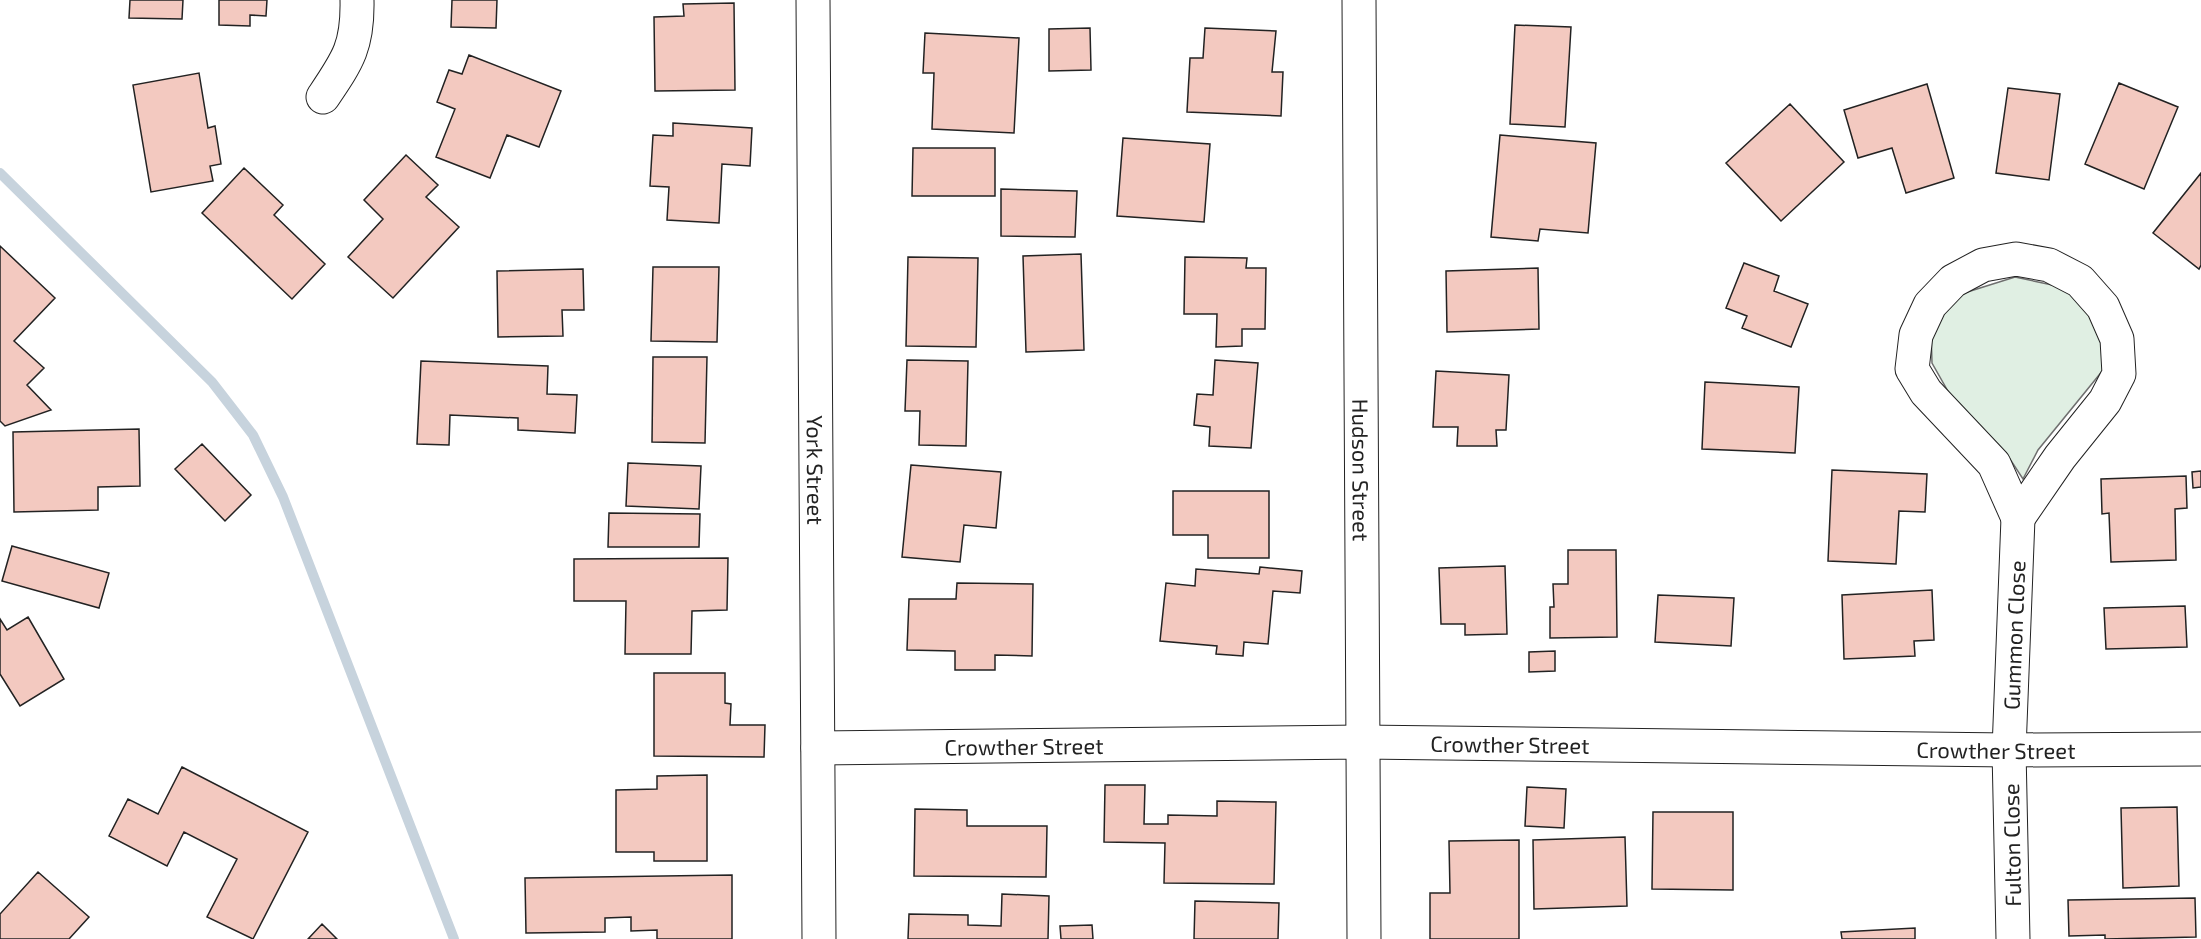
<svg xmlns="http://www.w3.org/2000/svg" width="2201" height="939" viewBox="0 0 2201 939" font-family="'Exo 2',sans-serif">
<style>
.green{fill:#e0efe3;stroke:#6f6f6f;stroke-width:1.5}
.lines{fill:none;stroke-linecap:round;stroke-linejoin:round}
.stream{stroke:#c7d3dd;stroke-width:10}
.building{fill:#f3c9c0;stroke:#222;stroke-width:1.5}
.street-casing{stroke:#222;stroke-width:35}
.street{stroke:#fff;stroke-width:33}
.labels{text-anchor:middle;dominant-baseline:central;stroke-width:4.5;stroke-linejoin:round;paint-order:stroke}
.street-label{font-size:22px;fill:#222;stroke:#fff}
</style>
<rect width="100%" height="100%" fill="#fff"/>
<path class="green" d="M 2015,277 L 2057,286 L 2091,305 L 2108,364 L 2038,450 L 2023,479 L 2006,453 L 1949,393 L 1932,363 L 1931,329 L 1961,294 Z"/>
<g class="lines">
<path class="stream" d="M 0,173 L 212,382 L 253,435 L 283,497 L 454,939"/>
</g>
<path class="building" d="M 130,0 L 183,0 L 182,19 L 129,18 Z
M 219,0 L 267,0 L 266,16 L 250,15 L 250,26 L 219,25 Z
M 452,0 L 497,0 L 496,28 L 451,27 Z
M 734,3 L 735,90 L 655,91 L 654,17 L 684,16 L 683,4 Z
M 1515,25 L 1571,27 L 1565,127 L 1510,124 Z
M 1090,28 L 1091,70 L 1049,71 L 1049,29 Z
M 1205,28 L 1276,31 L 1272,72 L 1283,72 L 1281,116 L 1187,112 L 1190,58 L 1203,58 Z
M 925,33 L 1019,38 L 1014,133 L 932,129 L 934,73 L 923,73 Z
M 469,55 L 561,91 L 539,147 L 507,135 L 490,178 L 436,157 L 455,109 L 437,102 L 449,70 L 462,74 Z
M 199,73 L 208,128 L 215,126 L 221,164 L 210,166 L 213,181 L 151,192 L 133,85 Z
M 2119,83 L 2178,107 L 2144,189 L 2085,164 Z
M 1927,84 L 1954,178 L 1906,193 L 1892,148 L 1858,158 L 1844,110 Z
M 2008,88 L 2060,94 L 2049,180 L 1996,173 Z
M 1790,104 L 1844,162 L 1781,221 L 1726,163 Z
M 673,123 L 752,128 L 750,166 L 722,164 L 719,223 L 667,220 L 669,187 L 650,186 L 653,135 L 673,136 Z
M 1500,135 L 1596,143 L 1588,233 L 1540,229 L 1538,241 L 1491,237 Z
M 1123,138 L 1210,144 L 1204,222 L 1117,216 Z
M 913,148 L 995,148 L 995,196 L 912,196 Z
M 406,155 L 438,185 L 426,197 L 459,227 L 393,298 L 348,257 L 383,219 L 364,200 Z
M 244,168 L 283,205 L 274,215 L 325,264 L 292,299 L 202,213 Z
M 2201,173 L 2201,265 L 2199,269 L 2153,233 Z
M 1001,189 L 1077,191 L 1075,237 L 1001,236 Z
M 0,246 L 55,298 L 14,341 L 44,368 L 27,385 L 51,410 L 5,426 L 0,421 Z
M 1081,254 L 1084,350 L 1026,352 L 1023,256 Z
M 908,257 L 978,258 L 976,347 L 906,346 Z
M 1185,257 L 1247,258 L 1246,268 L 1266,268 L 1265,329 L 1242,329 L 1242,346 L 1216,347 L 1217,314 L 1184,314 Z
M 1744,263 L 1779,276 L 1774,291 L 1808,304 L 1791,347 L 1742,328 L 1747,316 L 1726,308 Z
M 653,267 L 719,267 L 717,342 L 651,341 Z
M 1538,268 L 1539,329 L 1447,332 L 1446,271 Z
M 583,269 L 584,310 L 562,310 L 563,336 L 498,337 L 497,271 Z
M 653,357 L 707,357 L 705,443 L 652,442 Z
M 907,360 L 968,361 L 966,446 L 919,445 L 920,411 L 905,411 Z
M 1215,360 L 1258,363 L 1251,448 L 1209,446 L 1210,427 L 1194,425 L 1197,394 L 1213,395 Z
M 421,361 L 548,366 L 547,394 L 577,395 L 575,433 L 518,430 L 518,418 L 450,415 L 449,445 L 417,444 Z
M 1436,371 L 1509,375 L 1506,430 L 1496,430 L 1497,446 L 1457,446 L 1458,427 L 1433,427 Z
M 1705,382 L 1799,387 L 1795,453 L 1702,449 Z
M 139,429 L 140,486 L 98,487 L 98,510 L 14,512 L 13,432 Z
M 202,444 L 251,495 L 225,521 L 175,469 Z
M 628,463 L 701,466 L 699,509 L 626,506 Z
M 911,465 L 1001,472 L 996,528 L 964,525 L 960,562 L 902,557 Z
M 1832,470 L 1927,474 L 1925,512 L 1899,511 L 1896,564 L 1828,561 Z
M 2201,471 L 2201,487 L 2193,488 L 2192,472 Z
M 2186,476 L 2187,508 L 2175,509 L 2176,560 L 2111,562 L 2109,513 L 2102,514 L 2101,479 Z
M 1173,491 L 1269,491 L 1269,558 L 1208,558 L 1208,535 L 1173,535 Z
M 609,513 L 700,514 L 699,547 L 608,547 Z
M 12,546 L 109,573 L 99,608 L 2,581 Z
M 1568,550 L 1616,550 L 1617,637 L 1550,638 L 1550,607 L 1554,607 L 1553,584 L 1568,584 Z
M 728,558 L 727,610 L 692,611 L 691,654 L 625,654 L 626,601 L 574,601 L 574,559 Z
M 1505,566 L 1507,634 L 1465,635 L 1465,624 L 1441,624 L 1439,568 Z
M 1260,567 L 1302,571 L 1300,593 L 1273,591 L 1268,644 L 1244,642 L 1243,656 L 1216,654 L 1217,646 L 1160,641 L 1166,583 L 1195,586 L 1196,569 L 1259,574 Z
M 957,583 L 1033,584 L 1032,656 L 995,655 L 995,670 L 955,670 L 955,651 L 907,650 L 909,599 L 956,599 Z
M 1932,590 L 1934,640 L 1914,641 L 1915,656 L 1844,659 L 1842,595 Z
M 1658,595 L 1734,598 L 1731,646 L 1655,642 Z
M 2185,606 L 2187,647 L 2106,649 L 2104,608 Z
M 28,617 L 64,679 L 20,706 L 0,674 L 0,619 L 7,630 Z
M 1555,651 L 1555,671 L 1529,672 L 1529,652 Z
M 654,673 L 725,673 L 725,703 L 731,704 L 730,725 L 765,725 L 764,757 L 654,756 Z
M 182,767 L 308,832 L 253,939 L 207,917 L 237,859 L 184,832 L 167,866 L 109,836 L 128,799 L 158,814 Z
M 707,775 L 707,861 L 654,861 L 654,852 L 616,852 L 616,790 L 657,789 L 657,776 Z
M 1105,785 L 1145,785 L 1144,824 L 1168,824 L 1168,815 L 1217,816 L 1217,801 L 1276,802 L 1274,884 L 1164,883 L 1165,843 L 1104,842 Z
M 1527,787 L 1566,789 L 1564,828 L 1525,826 Z
M 2177,807 L 2179,886 L 2123,888 L 2121,808 Z
M 915,809 L 967,810 L 967,826 L 1047,826 L 1046,877 L 914,876 Z
M 1653,812 L 1733,812 L 1733,890 L 1652,889 Z
M 1625,837 L 1627,906 L 1534,909 L 1533,840 Z
M 1519,840 L 1519,939 L 1430,939 L 1430,893 L 1450,893 L 1449,841 Z
M 38,872 L 89,917 L 69,939 L 0,939 L 0,914 Z
M 732,875 L 732,939 L 657,939 L 657,930 L 631,931 L 631,917 L 605,918 L 605,932 L 526,933 L 525,878 Z
M 1002,894 L 1049,896 L 1048,939 L 908,939 L 909,914 L 968,915 L 968,925 L 1001,926 Z
M 2195,898 L 2196,937 L 2105,939 L 2105,935 L 2069,936 L 2068,900 Z
M 1195,901 L 1279,903 L 1278,939 L 1194,939 Z
M 322,924 L 337,939 L 308,939 Z
M 1092,925 L 1093,939 L 1061,939 L 1060,926 Z
M 1915,928 L 1915,939 L 1842,939 L 1841,932 Z"/>
<g class="lines">
<defs>
<g id="street">
<path id="s1" d="M 813,0 L 819,939"/>
<path id="s2" d="M 1359,0 L 1364,939"/>
<path d="M 323,97 C 348,60 358,46 357,0"/>
<path d="M 2016,259 L 2049,265 L 2080,281 L 2103,307 L 2117,339 L 2119,374 L 2105,401 L 2060,457 L 2018,518 L 1994,464 L 1926,392 L 1912,369 L 1916,335 L 1930,305 L 1953,281 L 1983,265 Z"/>
<path id="s3" d="M 818,748 L 1362,742 L 2009,750 L 2201,749"/>
<path id="s4" d="M 2013,939 L 2009,750 L 2018,518"/>
</g>
</defs>
<use href="#street" class="street-casing"/>
<use href="#street" class="street"/>
</g>
<g class="labels">
<g class="street-label">
<text stroke="none"><textPath href="#s1" startOffset="470">York Street</textPath></text>
<text stroke="none"><textPath href="#s2" startOffset="470">Hudson Street</textPath></text>
<text stroke="none"><textPath href="#s4" startOffset="304">Gummon Close</textPath></text>
<text stroke="none"><textPath href="#s3" startOffset="692">Crowther Street</textPath></text>
<text stroke="none"><textPath href="#s3" startOffset="206">Crowther Street</textPath></text>
<text stroke="none"><textPath href="#s3" startOffset="1178">Crowther Street</textPath></text>
<text transform="translate(2011 845) rotate(-91)">Fulton Close</text>
</g>
</g>
</svg>
